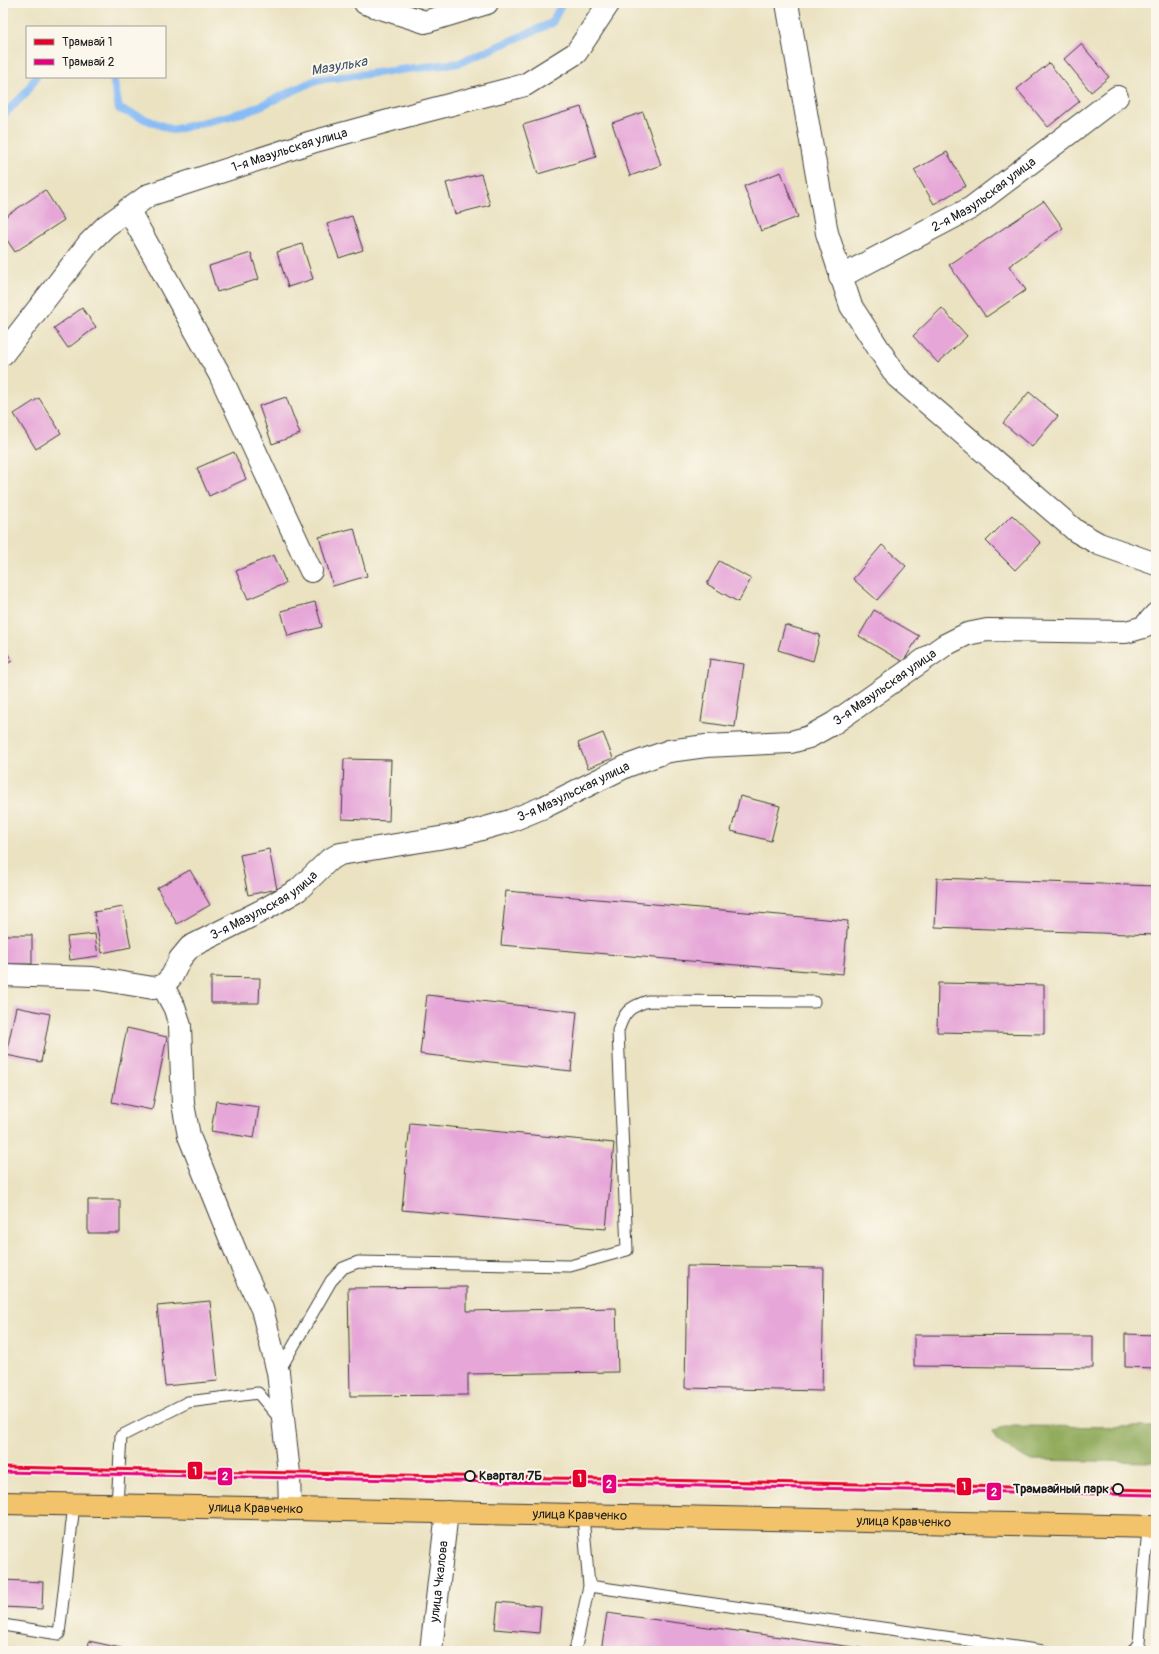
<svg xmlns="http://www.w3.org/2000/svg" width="1159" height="1654" viewBox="0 0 1159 1654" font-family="Pangolin,sans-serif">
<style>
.forest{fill:#92ac5d;stroke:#57643c}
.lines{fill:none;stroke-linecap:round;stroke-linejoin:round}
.stream{stroke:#87bbf5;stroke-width:8}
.building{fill:#e6a6d8}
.service-casing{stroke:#3b3a35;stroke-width:13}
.minor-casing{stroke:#3b3a35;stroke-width:24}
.tertiary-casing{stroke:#3b3a35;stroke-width:24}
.primary-casing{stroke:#3b3a35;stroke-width:24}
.service{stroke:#fff;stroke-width:11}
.minor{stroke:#fff;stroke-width:22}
.tertiary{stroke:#fff;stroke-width:22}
.primary{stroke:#f2c36a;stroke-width:22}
.tram-1-casing{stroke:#fbf7ec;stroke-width:6}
.tram-2-casing{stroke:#fbf7ec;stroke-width:6}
.tram-1{stroke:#e4002b;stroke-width:3}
.tram-2{stroke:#e5007d;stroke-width:3}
.stop-dot{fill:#fbf7ec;stroke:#1c1c1c;stroke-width:2}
.labels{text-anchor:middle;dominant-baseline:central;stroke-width:4;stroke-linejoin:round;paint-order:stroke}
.street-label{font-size:13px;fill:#1c1c1c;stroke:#fbf7ec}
.stop-label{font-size:13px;font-weight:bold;fill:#1c1c1c;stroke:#fbf7ec;text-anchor:start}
.water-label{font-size:14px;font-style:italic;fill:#415468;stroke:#fbf7ec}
.line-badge{stroke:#fbf7ec;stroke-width:1.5}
.badge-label{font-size:11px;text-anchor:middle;font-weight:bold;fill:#fff}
</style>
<rect width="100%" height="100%" fill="#fbf7ec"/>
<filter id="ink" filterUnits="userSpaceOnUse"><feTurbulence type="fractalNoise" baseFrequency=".025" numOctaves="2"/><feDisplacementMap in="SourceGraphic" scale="8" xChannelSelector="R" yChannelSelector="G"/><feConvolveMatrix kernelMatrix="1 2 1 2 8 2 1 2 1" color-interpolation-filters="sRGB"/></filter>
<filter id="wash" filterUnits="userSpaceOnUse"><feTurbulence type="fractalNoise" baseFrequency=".012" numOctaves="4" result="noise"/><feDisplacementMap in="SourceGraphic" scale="16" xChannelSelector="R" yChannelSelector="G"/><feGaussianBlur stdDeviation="0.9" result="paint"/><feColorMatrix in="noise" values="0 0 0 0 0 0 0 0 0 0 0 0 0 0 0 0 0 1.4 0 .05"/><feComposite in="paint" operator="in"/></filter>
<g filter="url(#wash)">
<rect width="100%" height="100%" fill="#eae2c1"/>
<path class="forest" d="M 1004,1426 L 1156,1427 L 1156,1462 L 1029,1460 L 997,1441 L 992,1432 Z"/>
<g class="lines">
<path class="stream" d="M 113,77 L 119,109 L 173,130 L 249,111 L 316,80 L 459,63 L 552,23 L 562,3
M 3,115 L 25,94 L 36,77"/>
</g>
<g id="blocks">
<path class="building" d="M 1081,44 L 1109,77 L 1091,92 L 1064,59 Z
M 1049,63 L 1080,101 L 1048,127 L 1017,89 Z
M 581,107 L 596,157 L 538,174 L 523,125 Z
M 643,112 L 661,165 L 630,176 L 612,123 Z
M 947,152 L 966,186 L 934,204 L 914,170 Z
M 781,172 L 798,217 L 761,231 L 744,186 Z
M 481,174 L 490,205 L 455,214 L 446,183 Z
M 45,190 L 64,220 L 15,252 L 3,234 L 3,218 Z
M 1044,201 L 1063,228 L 1009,266 L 1026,290 L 986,317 L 949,265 Z
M 352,216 L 363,250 L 339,258 L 327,224 Z
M 302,244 L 313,279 L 288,287 L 277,252 Z
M 251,253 L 259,279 L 217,292 L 209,266 Z
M 82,308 L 96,327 L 68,348 L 54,328 Z
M 942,308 L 967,336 L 938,363 L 913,336 Z
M 1029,392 L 1058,416 L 1032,447 L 1003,423 Z
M 286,397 L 300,434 L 272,444 L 259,406 Z
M 39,398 L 61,433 L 36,449 L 14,414 Z
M 234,452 L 246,479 L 209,496 L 197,468 Z
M 1012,515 L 1041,543 L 1015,570 L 986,541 Z
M 354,528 L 367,576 L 333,586 L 319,537 Z
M 882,545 L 906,566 L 877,600 L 853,579 Z
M 274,555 L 286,583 L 248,599 L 236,571 Z
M 719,561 L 751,579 L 738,602 L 707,584 Z
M 315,602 L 322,627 L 288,636 L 281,611 Z
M 874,610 L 919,636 L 903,662 L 859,636 Z
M 785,625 L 820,635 L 813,661 L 778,650 Z
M 3,646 L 12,661 L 3,666 Z
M 710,659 L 744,664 L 735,727 L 701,722 Z
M 603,733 L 613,758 L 588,768 L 578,743 Z
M 344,759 L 391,760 L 389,821 L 342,819 Z
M 740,796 L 780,806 L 771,841 L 731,831 Z
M 269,849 L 277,889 L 248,895 L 240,855 Z
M 190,870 L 210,905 L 177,924 L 157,888 Z
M 937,878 L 1156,886 L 1156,935 L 935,927 Z
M 506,891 L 848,921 L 843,974 L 501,945 Z
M 123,907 L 131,947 L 102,953 L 94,912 Z
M 95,934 L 98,956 L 70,960 L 67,937 Z
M 3,935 L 32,935 L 32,964 L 3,964 Z
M 211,977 L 260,978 L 259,1003 L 211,1003 Z
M 938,983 L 1044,985 L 1044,1034 L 937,1032 Z
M 427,995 L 577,1012 L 571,1071 L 420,1054 Z
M 16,1007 L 50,1014 L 41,1062 L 6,1055 Z
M 127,1028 L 167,1037 L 152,1110 L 112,1102 Z
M 216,1101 L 259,1107 L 254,1138 L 211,1131 Z
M 410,1123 L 614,1143 L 606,1229 L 402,1210 Z
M 88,1200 L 120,1200 L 120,1233 L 88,1233 Z
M 687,1266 L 824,1268 L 822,1391 L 685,1388 Z
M 467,1287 L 467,1311 L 616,1308 L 618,1372 L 468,1374 L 468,1395 L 350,1396 L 348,1288 Z
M 210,1301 L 218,1381 L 165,1386 L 157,1306 Z
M 1125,1334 L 1156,1335 L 1156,1368 L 1125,1367 Z
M 914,1335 L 1093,1336 L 1093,1368 L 914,1366 Z
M 3,1580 L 43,1582 L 42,1609 L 3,1607 Z
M 498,1602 L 541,1606 L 539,1633 L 495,1629 Z
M 607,1613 L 874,1650 L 873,1651 L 601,1651 Z
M 89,1641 L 125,1649 L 124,1651 L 88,1651 Z"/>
</g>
</g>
<g filter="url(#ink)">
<use href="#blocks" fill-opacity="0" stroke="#3b3a35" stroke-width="1"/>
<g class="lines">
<defs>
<path id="service" d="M 279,1371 L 331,1281 L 343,1268 L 358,1262 L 570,1266 L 627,1250 L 618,1031 C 624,1012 629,1007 648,1001 L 814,1002
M 117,1505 L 121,1436 L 188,1402 L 258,1393 L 280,1419
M 583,1516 L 589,1586
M 3,1625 L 59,1634 L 74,1505
M 575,1651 L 589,1586 L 1043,1651
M 1133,1651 L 1139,1643 L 1148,1527"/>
<g id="minor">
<path d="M 365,3 L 425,22 L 487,3"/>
<path d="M 787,3 L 827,233 L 851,306 L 897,377 L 1076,531 L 1099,544 L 1156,564"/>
<path d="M 128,209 L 220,375 L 311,571"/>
<path id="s1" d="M 840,277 L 971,208 L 1117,97"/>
<path id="s2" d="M 3,354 L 89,243 L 106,226 L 149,195 L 312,142 L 399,118 L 525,85 L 576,53 L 609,3"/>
<path id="s3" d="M 3,975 L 93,978 L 153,988 L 163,986 L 172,976 L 180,959 L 190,947 L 267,908 L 298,890 L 329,860 L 340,854 L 464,834 L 510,821 L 544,807 L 627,766 L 669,751 L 706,746 L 791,742 L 809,737 L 834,723 L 945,645 L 967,634 L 987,630 L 1126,632 L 1144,627 L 1156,614"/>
<path d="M 163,986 L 175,1009 L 180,1026 L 183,1104 L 189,1136 L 239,1260 L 262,1309 L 278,1372 L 289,1473 L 290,1509"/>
</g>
<g id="tertiary">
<path id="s4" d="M 431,1651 L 447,1512"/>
</g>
<g id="primary">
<path id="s5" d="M 3,1503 L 1156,1527"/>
</g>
</defs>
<use href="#service" class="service-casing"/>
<use href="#minor" class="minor-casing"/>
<use href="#tertiary" class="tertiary-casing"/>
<use href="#primary" class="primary-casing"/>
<use href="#service" class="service"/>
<use href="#minor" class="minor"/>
<use href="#tertiary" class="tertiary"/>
<use href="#primary" class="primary"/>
<defs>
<path id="tram-1" d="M 3,1467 L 1156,1490"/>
<path id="tram-2" d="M 3,1472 L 1156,1495"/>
</defs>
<use href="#tram-1" class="tram-1-casing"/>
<use href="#tram-2" class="tram-2-casing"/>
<use href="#tram-1" class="tram-1"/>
<use href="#tram-2" class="tram-2"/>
</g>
</g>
<g class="stop-dot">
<circle cx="470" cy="1476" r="5"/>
<circle cx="1118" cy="1489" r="5"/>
</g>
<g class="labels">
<g class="street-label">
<text stroke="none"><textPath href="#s2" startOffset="365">1-я Мазульская улица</textPath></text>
<text stroke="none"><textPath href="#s1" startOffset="166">2-я Мазульская улица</textPath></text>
<text stroke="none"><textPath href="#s3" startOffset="966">3-я Мазульская улица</textPath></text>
<text stroke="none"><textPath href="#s3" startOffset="630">3-я Мазульская улица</textPath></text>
<text stroke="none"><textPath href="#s3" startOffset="294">3-я Мазульская улица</textPath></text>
<text stroke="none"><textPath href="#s5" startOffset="253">улица Кравченко</textPath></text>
<text stroke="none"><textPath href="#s5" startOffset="577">улица Кравченко</textPath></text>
<text stroke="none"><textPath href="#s5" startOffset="901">улица Кравченко</textPath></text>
<text stroke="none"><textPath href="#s4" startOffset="70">улица Чкалова</textPath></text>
</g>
<g class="stop-label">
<text x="479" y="1476">Квартал 7Б</text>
<text x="1109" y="1489" text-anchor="end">Трамвайный парк</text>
</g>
<g class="water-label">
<text transform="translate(339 66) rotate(-10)">Мазулька</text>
</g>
</g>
<g class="line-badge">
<rect x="187" y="1461" width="16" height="19" rx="4" fill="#e4002b"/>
<rect x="217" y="1467" width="16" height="19" rx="4" fill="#e5007d"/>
<rect x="572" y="1469" width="15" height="19" rx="4" fill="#e4002b"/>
<rect x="602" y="1474" width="15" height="20" rx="4" fill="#e5007d"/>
<rect x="956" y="1477" width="16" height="19" rx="4" fill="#e4002b"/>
<rect x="986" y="1482" width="16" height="19" rx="4" fill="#e5007d"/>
</g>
<g class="badge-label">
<text x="195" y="1475">1</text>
<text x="225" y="1480">2</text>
<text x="580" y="1482">1</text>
<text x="609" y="1488">2</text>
<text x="964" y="1490">1</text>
<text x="994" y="1496">2</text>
</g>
<rect width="1159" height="1654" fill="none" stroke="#fbf7ec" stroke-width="16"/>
<rect x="26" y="26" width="140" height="52" fill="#fbf7ec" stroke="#a29f99"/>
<rect x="34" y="39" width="20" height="6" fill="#e4002b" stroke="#a29f99"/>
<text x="62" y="46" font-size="12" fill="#1c1c1c">Трамвай 1</text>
<rect x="34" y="59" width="20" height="6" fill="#e5007d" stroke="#a29f99"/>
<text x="62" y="66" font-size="12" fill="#1c1c1c">Трамвай 2</text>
</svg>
